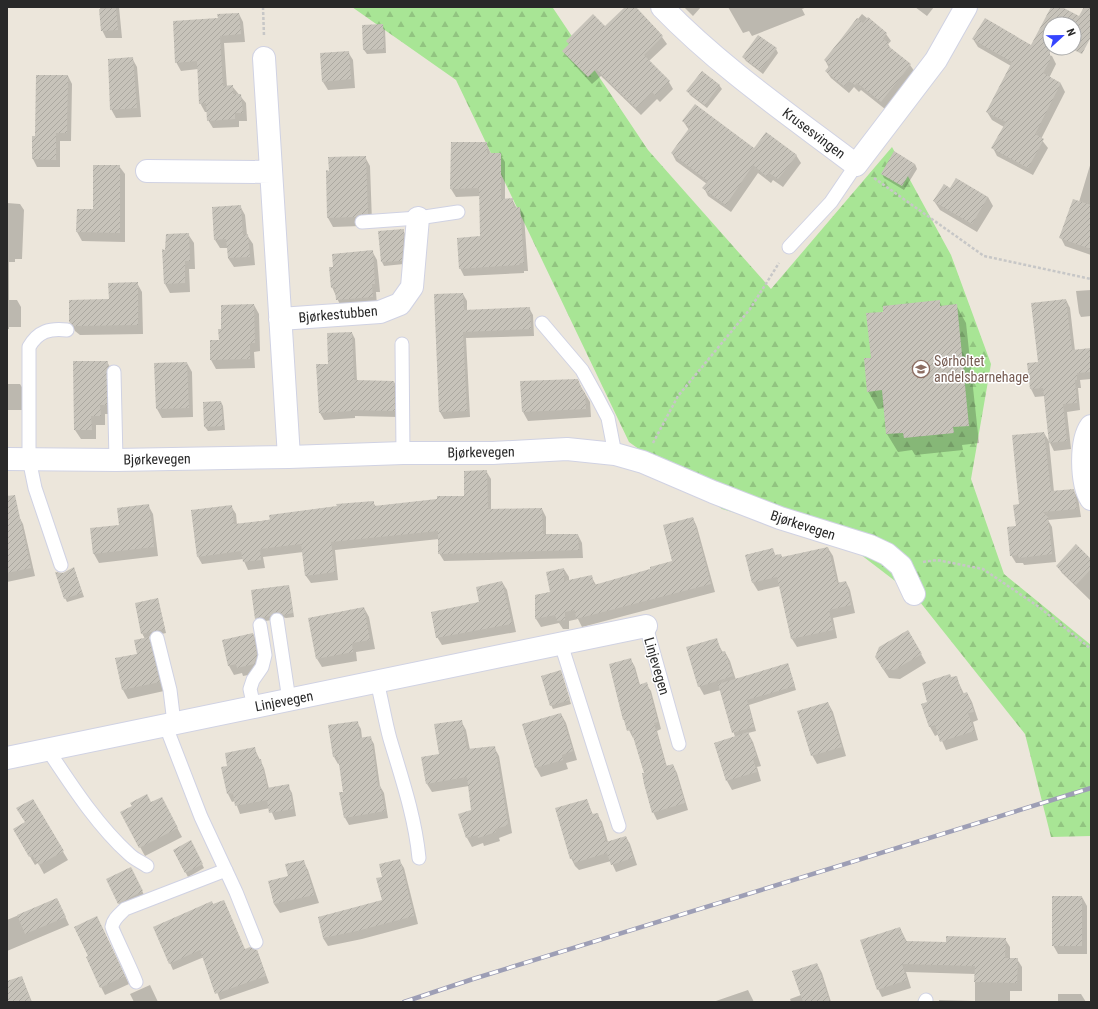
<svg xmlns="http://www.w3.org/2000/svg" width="1098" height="1009" viewBox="0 0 1098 1009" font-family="'Roboto Condensed',sans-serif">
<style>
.forest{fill:url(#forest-firs)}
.shadow{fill:#0003}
.building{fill:url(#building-hatch)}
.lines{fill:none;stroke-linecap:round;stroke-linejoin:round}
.lane-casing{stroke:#d0d2e3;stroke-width:15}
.street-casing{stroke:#d0d2e3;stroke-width:24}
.path{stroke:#c7c7c7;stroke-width:2.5;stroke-dasharray:3 2;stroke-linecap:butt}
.lane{stroke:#fff;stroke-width:13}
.street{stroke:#fff;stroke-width:22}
.rail-casing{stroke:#9d9eb5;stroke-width:4.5}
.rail{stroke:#fff;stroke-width:3;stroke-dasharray:9;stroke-linecap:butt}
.labels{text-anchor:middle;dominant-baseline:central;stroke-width:3;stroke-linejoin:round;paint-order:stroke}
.street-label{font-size:14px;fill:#292929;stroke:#fff}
.education-label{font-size:14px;fill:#785e54;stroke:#fff;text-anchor:start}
</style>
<defs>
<pattern id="forest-firs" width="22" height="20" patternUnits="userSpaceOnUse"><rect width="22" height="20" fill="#a8e595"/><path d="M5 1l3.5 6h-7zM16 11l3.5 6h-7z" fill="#91c480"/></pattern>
<pattern id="building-hatch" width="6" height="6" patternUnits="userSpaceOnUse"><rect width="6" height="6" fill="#c7c3ba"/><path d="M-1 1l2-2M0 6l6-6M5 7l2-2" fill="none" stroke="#aba8a0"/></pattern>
</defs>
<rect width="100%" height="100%" fill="#ece6db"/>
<path class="forest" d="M 352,7 L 553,8 L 648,150 L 771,289 L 892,147 L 951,255 L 991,364 L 971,479 L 1004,574 L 1091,645 L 1091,836 L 1051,837 L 1025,734 L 916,597 L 852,548 L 722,509 L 629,442 L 456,80 Z"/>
<path class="shadow" d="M 100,7 L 119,7 L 122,38 L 106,38 L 102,30 Z
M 627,7 L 635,7 L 662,37 L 667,44 L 649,61 L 669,82 L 673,89 L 660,102 L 657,99 L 641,115 L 601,76 L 592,84 L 568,58 L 563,51 L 605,27 Z
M 684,7 L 701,7 L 693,16 Z
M 728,7 L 807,7 L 802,9 L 805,15 L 752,36 L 749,31 L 743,33 Z
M 915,7 L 934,7 L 927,16 Z
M 239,14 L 243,22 L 245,42 L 224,43 L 227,87 L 232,86 L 246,103 L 247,121 L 239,121 L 239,127 L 213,128 L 208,120 L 207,112 L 205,112 L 200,103 L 198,69 L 181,71 L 176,62 L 219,19 Z
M 862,14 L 886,34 L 891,41 L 888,44 L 891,49 L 910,65 L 915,72 L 885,109 L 861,90 L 859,92 L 854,87 L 849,93 L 831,78 L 826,71 L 829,68 L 825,60 Z
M 382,25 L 385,29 L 386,53 L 367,54 L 364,50 Z
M 973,39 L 1018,44 L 1052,56 L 1056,64 L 1049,78 L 1061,84 L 1065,92 L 1041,139 L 1048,148 L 1033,175 L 997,156 L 993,148 L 1004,127 L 992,120 L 987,112 L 1011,66 L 978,47 Z
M 776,49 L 778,53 L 763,74 L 746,61 L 743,57 Z
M 348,52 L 353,60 L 355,88 L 328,90 L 323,82 Z
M 132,58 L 137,67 L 141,117 L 116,118 L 111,109 Z
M 68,76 L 72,84 L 71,141 L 60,141 L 60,167 L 37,167 L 33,159 L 33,137 L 36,137 Z
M 719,85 L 722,89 L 707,108 L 690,95 L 688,91 Z
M 683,121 L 754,150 L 796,155 L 801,163 L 783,187 L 773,180 L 771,183 L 758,173 L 731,212 L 708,196 L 704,188 L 707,184 L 676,161 L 672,153 L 689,130 Z
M 486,143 L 491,154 L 500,154 L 505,162 L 505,200 L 512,199 L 517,209 L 520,208 L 524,216 L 528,271 L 524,271 L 524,273 L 464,276 L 460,268 L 481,237 L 480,196 L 456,197 L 451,189 Z
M 365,157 L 370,166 L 372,222 L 361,226 L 333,227 L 328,218 L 330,172 Z
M 1091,162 L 1091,255 L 1065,246 L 1061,238 L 1079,202 Z
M 915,164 L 917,169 L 904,190 L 884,178 L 882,174 Z
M 119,166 L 125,174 L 125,242 L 82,241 L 77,232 L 94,210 Z
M 950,190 L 988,197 L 993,206 L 977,232 L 940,210 L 934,201 Z
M 7,203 L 20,204 L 24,210 L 22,259 L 15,259 L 15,262 L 9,262 L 9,300 L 17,300 L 21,307 L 21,327 L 9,327 L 9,329 L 7,329 Z
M 240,206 L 245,215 L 247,235 L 253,244 L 255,265 L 234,267 L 228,258 L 228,248 L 220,248 L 215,240 Z
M 403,230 L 405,234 L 404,264 L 384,266 L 382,262 Z
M 188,234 L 194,243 L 195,269 L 189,269 L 190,292 L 170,293 L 165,284 L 166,251 Z
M 372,251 L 377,260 L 380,292 L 376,292 L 377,306 L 342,309 L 332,287 L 334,268 Z
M 137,283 L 142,292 L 143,334 L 80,335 L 75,331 L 70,322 Z
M 1091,290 L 1091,316 L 1081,317 L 1079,313 L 1076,291 Z
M 463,294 L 467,301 L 467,311 L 529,308 L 533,315 L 534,336 L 466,338 L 470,417 L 444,419 L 440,412 Z
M 1066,300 L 1070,308 L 1075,351 L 1091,349 L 1091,379 L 1080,380 L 1081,388 L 1078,388 L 1080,410 L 1067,412 L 1071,449 L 1054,451 L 1049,441 L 1054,492 L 1073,490 L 1078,498 L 1081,517 L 1048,520 L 1052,527 L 1056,562 L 1024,565 L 1023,563 L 1016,563 L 1011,555 L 1021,505 L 1044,433 L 1050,443 L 1045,396 L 1035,397 L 1031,389 L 1028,364 L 1039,363 Z
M 939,301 L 942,306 L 956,305 L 966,323 L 979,443 L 962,445 L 963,450 L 915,455 L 912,450 L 898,452 L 887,434 L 885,408 L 878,409 L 868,391 L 872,359 L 884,313 Z
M 254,305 L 259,314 L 260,351 L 254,352 L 255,368 L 216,369 L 211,360 L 220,341 L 222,330 Z
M 352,333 L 355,339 L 357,381 L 394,382 L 398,388 L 398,417 L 355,416 L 355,418 L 324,420 L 320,413 L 329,365 Z
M 74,362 L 107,362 L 112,370 L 111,414 L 105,414 L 105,425 L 96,425 L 96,439 L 81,439 L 75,430 Z
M 187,363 L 192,372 L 193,417 L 162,418 L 157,409 L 155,364 Z
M 577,380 L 590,402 L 591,417 L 528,421 L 523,412 L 521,382 Z
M 7,384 L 20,384 L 25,392 L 25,410 L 7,410 Z
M 221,402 L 223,406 L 225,430 L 208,431 L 205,427 Z
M 486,471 L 491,479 L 491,509 L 542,509 L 546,517 L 546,535 L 578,535 L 582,543 L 583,558 L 444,561 L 439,553 L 439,539 L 335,550 L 338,580 L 311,583 L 306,576 L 303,552 L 263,557 L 265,568 L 248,570 L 243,559 L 202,564 L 198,557 L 231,506 L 236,514 L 237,525 L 373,502 L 376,507 L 465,497 Z
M 148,505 L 153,514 L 158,556 L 99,563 L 94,554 L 92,529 L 120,526 Z
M 18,515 L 23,524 L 35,576 L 7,582 L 7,518 Z
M 693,518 L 697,527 L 715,592 L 582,627 L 578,619 L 569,621 L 569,629 L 563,629 L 559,623 L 541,627 L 536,619 L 536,595 L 551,592 L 564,569 L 569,577 L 569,581 L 591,576 L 596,585 L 651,570 L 674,561 Z
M 828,548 L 833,556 L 839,584 L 846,582 L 850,590 L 855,613 L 833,618 L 837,638 L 797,647 L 792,639 L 780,586 L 758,591 L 753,583 L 746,555 L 772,549 L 776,556 L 782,558 Z
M 1091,560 L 1091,601 L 1062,573 L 1057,566 Z
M 74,568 L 84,597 L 67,602 L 65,598 L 63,574 Z
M 502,582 L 507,590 L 516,632 L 442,645 L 437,637 Z
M 288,586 L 290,590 L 294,617 L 286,618 L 279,616 L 272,620 L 258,622 L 256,618 Z
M 158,599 L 166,633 L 148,637 L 154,647 L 164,691 L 128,699 L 123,690 L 116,659 L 138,654 L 145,639 L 142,633 Z
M 364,608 L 369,617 L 375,649 L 356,652 L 357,661 L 322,667 L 317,659 Z
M 908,631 L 926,663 L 900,679 L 889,678 L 881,666 Z
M 253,634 L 258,643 L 261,664 L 259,673 L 243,676 L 242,673 L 234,675 L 229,666 L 223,641 Z
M 716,639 L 723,653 L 725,652 L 730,661 L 736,680 L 788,664 L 796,690 L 749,705 L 756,731 L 748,733 L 753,742 L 761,766 L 757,767 L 761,781 L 732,790 L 727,781 L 715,743 L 735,737 L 721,690 L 704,695 L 699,686 Z
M 631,660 L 635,667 L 640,685 L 646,684 L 651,691 L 661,729 L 657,731 L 667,767 L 673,765 L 677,773 L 688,810 L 657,820 L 653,812 L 645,773 L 634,737 L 633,738 L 624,720 Z
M 560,671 L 571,704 L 553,709 L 551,705 Z
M 956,677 L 964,694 L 967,693 L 972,702 L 978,720 L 973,722 L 978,740 L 946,750 L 939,734 L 935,736 L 930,727 L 923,705 L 929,703 L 952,678 Z
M 828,703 L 833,712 L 846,756 L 817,764 L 812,755 Z
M 561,714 L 566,723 L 577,760 L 566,763 L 568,769 L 541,777 L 536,768 L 525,731 Z
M 461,721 L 466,730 L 470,750 L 494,747 L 499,756 L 512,833 L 499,838 L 500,841 L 484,846 L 483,843 L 472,847 L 467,838 L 459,815 L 472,811 L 469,786 L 432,792 L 427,784 L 440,755 Z
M 357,722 L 361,729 L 362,738 L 370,737 L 374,744 L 380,786 L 384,793 L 388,818 L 349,825 L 345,818 L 341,793 L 344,793 L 340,763 L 338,764 L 334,757 Z
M 254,748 L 264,768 L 269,789 L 288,786 L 292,793 L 296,816 L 275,820 L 270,808 L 240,814 L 235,801 L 232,802 L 228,794 L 222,768 L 228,767 Z
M 32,800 L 68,860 L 44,874 L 38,863 L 35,865 L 14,830 L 26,823 Z
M 587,800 L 593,815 L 597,814 L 602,822 L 608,842 L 626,837 L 630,844 L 637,865 L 616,872 L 611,861 L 579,870 L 575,866 L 571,858 Z
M 151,803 L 166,807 L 182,837 L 145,856 L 140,847 Z
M 193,846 L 204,868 L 188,877 L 174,850 Z
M 399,860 L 404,868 L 418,924 L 362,939 L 328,946 L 323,938 L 383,901 L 383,878 Z
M 303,861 L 308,870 L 319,903 L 280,913 L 274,904 L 269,882 L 289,877 Z
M 133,872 L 144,895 L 121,907 L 119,903 Z
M 1082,897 L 1087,906 L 1087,954 L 1058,954 L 1053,945 Z
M 57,899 L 69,925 L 7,951 L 7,920 Z
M 101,925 L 129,984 L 105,995 L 101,987 Z
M 154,927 L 245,950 L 257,950 L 269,983 L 220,1000 L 204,957 L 173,970 Z
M 900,928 L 907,942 L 947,943 L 1005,939 L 1010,947 L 1010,959 L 1017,959 L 1022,967 L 1022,991 L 1010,991 L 1010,1002 L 939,1002 L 939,1000 L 975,1001 L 975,974 L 906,972 L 911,988 L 882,997 L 878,989 Z
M 817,964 L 822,973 L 831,1002 L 791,1002 L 790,999 L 801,995 Z
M 22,977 L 32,1002 L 7,1002 L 7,982 Z
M 150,985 L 158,1002 L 134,1002 L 130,994 Z
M 748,990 L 754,1002 L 713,1002 Z
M 1058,994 L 1081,994 L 1086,1002 L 1051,1002 L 1058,1002 Z"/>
<path class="building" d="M 625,7 L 636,7 L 663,36 L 644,55 L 670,81 L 655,95 L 652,92 L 636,108 L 596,69 L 588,77 L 562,51 L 569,44 L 566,41 L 593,14 L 605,26 Z
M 1051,7 L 1062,7 L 1079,16 L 1084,7 L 1091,7 L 1091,37 L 1082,54 L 1070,48 L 1074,48 L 1074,24 L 1050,24 L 1050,60 L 1043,73 L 1061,83 L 1035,134 L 1044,139 L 1028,168 L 991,148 L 1006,122 L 986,112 L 1012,62 L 972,39 L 985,18 L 1031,45 Z
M 116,8 L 118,30 L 101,31 L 99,9 Z
M 239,13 L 241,34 L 220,36 L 223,86 L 233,85 L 233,94 L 241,94 L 243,113 L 235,113 L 235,119 L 207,121 L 206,103 L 199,104 L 197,61 L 175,63 L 173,21 L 218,18 L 217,14 Z
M 868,17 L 887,33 L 883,39 L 889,43 L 887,45 L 911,64 L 881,102 L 857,83 L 855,85 L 849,81 L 844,86 L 825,71 L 830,65 L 824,60 L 841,39 L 857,18 L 863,23 Z
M 383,24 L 384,49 L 363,50 L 362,25 Z
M 758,35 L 777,48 L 760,70 L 742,57 Z
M 349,51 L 351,79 L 322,82 L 320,53 Z
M 133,57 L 137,108 L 110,110 L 108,59 Z
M 702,71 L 720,85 L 705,105 L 686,91 Z
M 36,75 L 68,75 L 67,133 L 56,133 L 56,160 L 32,159 L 32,136 L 35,136 Z
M 695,104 L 754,148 L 766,132 L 797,155 L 778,179 L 769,173 L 766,176 L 753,165 L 726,205 L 702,188 L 708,181 L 671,153 L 690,127 L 682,121 Z
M 451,142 L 487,142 L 487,153 L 501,153 L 501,199 L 513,198 L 513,208 L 520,207 L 524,263 L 520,263 L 519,265 L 459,269 L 457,238 L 480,236 L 479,188 L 450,189 Z
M 894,151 L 915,164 L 902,186 L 881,174 Z
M 366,156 L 368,214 L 361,214 L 356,217 L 327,218 L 326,170 L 329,171 L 328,157 Z
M 93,165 L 120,165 L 120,233 L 76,232 L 77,209 L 93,209 Z
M 956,178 L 988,197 L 972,224 L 933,201 L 944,184 L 950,188 Z
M 1073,199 L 1091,205 L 1091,249 L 1059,238 Z
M 241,205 L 243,235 L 248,234 L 250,257 L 228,258 L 226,239 L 214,240 L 212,207 Z
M 404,229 L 402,261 L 381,262 L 378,231 Z
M 189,233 L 190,261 L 185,261 L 185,283 L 164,284 L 162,249 L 165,250 L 166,234 Z
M 373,250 L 375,284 L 372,284 L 373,297 L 336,300 L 335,287 L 331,288 L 329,267 L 333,267 L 332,254 Z
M 138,282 L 138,325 L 74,326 L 69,322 L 69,300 L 109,299 L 108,283 Z
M 463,293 L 464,310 L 530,307 L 531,329 L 463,332 L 467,411 L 439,412 L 434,294 Z
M 1066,299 L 1072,350 L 1091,348 L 1091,372 L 1077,373 L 1077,380 L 1075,380 L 1077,403 L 1063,404 L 1067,441 L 1049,443 L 1043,388 L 1030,389 L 1027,363 L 1038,362 L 1031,303 Z
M 940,300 L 940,306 L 957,304 L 969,426 L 953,427 L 954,433 L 904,438 L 903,433 L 886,434 L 882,390 L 867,392 L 864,358 L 871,358 L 866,313 L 883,312 L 883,306 Z
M 254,304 L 255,343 L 250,343 L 250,359 L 210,360 L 210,340 L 219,340 L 218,329 L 221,329 L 221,305 Z
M 352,332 L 354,380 L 394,381 L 395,411 L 352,410 L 352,411 L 319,413 L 316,364 L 328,364 L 327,333 Z
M 73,361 L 108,361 L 107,405 L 100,405 L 101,416 L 91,416 L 92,430 L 74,430 Z
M 187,362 L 189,408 L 156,409 L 154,363 Z
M 578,379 L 582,390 L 585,393 L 586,409 L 522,412 L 520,381 Z
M 221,401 L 223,426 L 204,427 L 203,402 Z
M 1044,432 L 1051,491 L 1074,489 L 1077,509 L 1043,512 L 1048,517 L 1052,554 L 1019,558 L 1018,555 L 1010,556 L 1007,527 L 1016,526 L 1013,505 L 1019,504 L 1012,435 Z
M 487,470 L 488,509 L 542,508 L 543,534 L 578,534 L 579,550 L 438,554 L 438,531 L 331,542 L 335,572 L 305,576 L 301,544 L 260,549 L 261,560 L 243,562 L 241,551 L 197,557 L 191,510 L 232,505 L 234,524 L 270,520 L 269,515 L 337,506 L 336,504 L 374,501 L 374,506 L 437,499 L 437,496 L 464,496 L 464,471 Z
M 15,495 L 31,568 L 7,573 L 7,496 Z
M 149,504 L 154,547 L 93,554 L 90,528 L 119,525 L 117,508 Z
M 693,517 L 711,584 L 576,619 L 575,610 L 565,612 L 565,620 L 557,621 L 555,615 L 535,619 L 535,595 L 550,592 L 546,572 L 564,568 L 564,581 L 592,575 L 594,585 L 650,569 L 650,567 L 672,561 L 663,525 Z
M 1076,544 L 1091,559 L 1091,569 L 1076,585 L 1056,566 Z
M 828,547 L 837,583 L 846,581 L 851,605 L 829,610 L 833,630 L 791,639 L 777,577 L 752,583 L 745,555 L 773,548 L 775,555 L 781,554 L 782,557 Z
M 74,567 L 82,593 L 64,599 L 55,572 L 63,573 Z
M 502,581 L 512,624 L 436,638 L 431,612 L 479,602 L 476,587 Z
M 289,585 L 293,613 L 283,615 L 276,612 L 270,616 L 255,619 L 251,590 Z
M 158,598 L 165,629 L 141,634 L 135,603 Z
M 364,607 L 370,640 L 352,643 L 353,652 L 316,659 L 308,618 Z
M 908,630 L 922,654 L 894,670 L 883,669 L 875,657 L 879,647 Z
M 253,633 L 257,655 L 254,664 L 237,668 L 236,664 L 228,666 L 222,640 Z
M 149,637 L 160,682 L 122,690 L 115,658 L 137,654 L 134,640 Z
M 717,638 L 721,652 L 725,651 L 733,676 L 698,687 L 686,647 Z
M 631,658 L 639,685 L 647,682 L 658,722 L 654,723 L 666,766 L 673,764 L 685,803 L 652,813 L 644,784 L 642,773 L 644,773 L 631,730 L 627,731 L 624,720 L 623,720 L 609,664 Z
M 788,663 L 795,686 L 747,700 L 754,727 L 732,733 L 718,684 Z
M 561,670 L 570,700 L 550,706 L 541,676 Z
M 950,674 L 951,677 L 957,676 L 962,694 L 967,692 L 974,712 L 968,713 L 974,731 L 940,742 L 935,725 L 929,727 L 921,704 L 927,702 L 922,683 Z
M 828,702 L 842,747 L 811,756 L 797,711 Z
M 561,713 L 573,751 L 562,755 L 563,760 L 535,768 L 522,724 Z
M 462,720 L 467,749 L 495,746 L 508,823 L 506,826 L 495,829 L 496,832 L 478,838 L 478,835 L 466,838 L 458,814 L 471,810 L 467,777 L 426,784 L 421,757 L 439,754 L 434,724 Z
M 358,721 L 360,738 L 371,736 L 378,786 L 380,785 L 385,811 L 344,818 L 339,792 L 343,792 L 338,757 L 333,757 L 328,725 Z
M 748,732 L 757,757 L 753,759 L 757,772 L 726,781 L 714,743 Z
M 255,747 L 258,760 L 261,759 L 267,788 L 289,784 L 293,809 L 269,813 L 267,800 L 235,806 L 233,793 L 227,794 L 221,767 L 227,766 L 225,753 Z
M 147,794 L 151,802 L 162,797 L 178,828 L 139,848 L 120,812 L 132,806 L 130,803 Z
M 33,799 L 64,851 L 39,865 L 32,855 L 29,857 L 13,829 L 25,822 L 16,808 Z
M 587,799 L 592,814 L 598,813 L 606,842 L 626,836 L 633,858 L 611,865 L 607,853 L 574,863 L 573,858 L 570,859 L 555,808 Z
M 191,840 L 203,864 L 185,873 L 173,850 Z
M 400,859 L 414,916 L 357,931 L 323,938 L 318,917 L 382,900 L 376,878 L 382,877 L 379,864 Z
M 304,860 L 314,895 L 274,904 L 268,881 L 288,876 L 285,864 Z
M 131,867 L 143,891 L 118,904 L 106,879 Z
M 1052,896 L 1082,896 L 1082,946 L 1052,946 Z
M 57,898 L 66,917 L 25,934 L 17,915 Z
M 224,900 L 245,949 L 250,947 L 257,950 L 266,976 L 215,994 L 200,950 L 169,964 L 153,927 L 212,901 L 213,904 Z
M 97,916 L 125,976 L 100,988 L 86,957 L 88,956 L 74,927 Z
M 900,927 L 905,941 L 946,942 L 946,936 L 1006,938 L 1005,958 L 1018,958 L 1017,983 L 974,982 L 975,966 L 902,964 L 907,980 L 877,990 L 860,940 Z
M 817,963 L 830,1002 L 803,1002 L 792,971 Z
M 22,976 L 31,1002 L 7,1002 L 7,981 Z"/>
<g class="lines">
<defs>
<path id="lane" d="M 362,222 L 418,218 L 458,212
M 789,247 L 831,202 L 856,165
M 542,323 L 582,370 L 597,397 L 608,418 L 615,454
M 402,344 L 403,453
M 114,372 L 116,460
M 61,565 L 35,488 L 29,459 L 29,347 C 38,331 50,328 67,330
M 277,620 L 289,700
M 646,626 L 679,744
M 157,638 L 170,690 L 174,723
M 561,644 L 619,826
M 377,682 C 382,701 385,721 390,739 C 402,779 415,817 419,858
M 254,707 L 250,689 L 253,680 L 262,667 L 265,655 L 260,625
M 165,724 L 201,817 L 236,892 L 256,942
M 48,750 C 72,786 97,825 129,854 C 134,859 141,862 147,866
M 136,982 C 133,973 112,930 112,927 C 113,919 120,914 125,909 L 226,870
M 925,1002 L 926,1000"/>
<path id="street" d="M 662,7 C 720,67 790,115 856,165 L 936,60 L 966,7
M 264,58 L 289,457
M 147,171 L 271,172
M 280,319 L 380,312 L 400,304 L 412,287 L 418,218
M 1091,426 C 1080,441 1081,483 1091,499
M 7,459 L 116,460 L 289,457 L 403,453 L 493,453 L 567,449 L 615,454 L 643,462 L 713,492 L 780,518 L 870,546 L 887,554 L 901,566 L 914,594
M 7,758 L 646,626"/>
</defs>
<use href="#lane" class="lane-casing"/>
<use href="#street" class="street-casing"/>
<path class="path" d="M 263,7 L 264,36
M 874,178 L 984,256 L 1091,279
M 653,443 L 678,396 L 750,309 L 779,263
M 923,562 L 937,560 L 983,569 L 1039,607 L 1091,649"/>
<use href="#lane" class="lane"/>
<use href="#street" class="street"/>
<defs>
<path id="rail" d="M 404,1002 L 473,979 L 1091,788"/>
</defs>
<use href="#rail" class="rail-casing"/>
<use href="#rail" class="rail"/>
</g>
<defs>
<symbol id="school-ring" viewBox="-11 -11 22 22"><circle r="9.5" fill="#fff" stroke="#8d6e63" stroke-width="1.5"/><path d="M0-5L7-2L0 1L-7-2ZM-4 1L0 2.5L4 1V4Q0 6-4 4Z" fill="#8d6e63"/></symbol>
</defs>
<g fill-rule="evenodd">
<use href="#school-ring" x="911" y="359" width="20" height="20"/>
</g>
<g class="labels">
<g class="street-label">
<text transform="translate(814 133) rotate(37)">Krusesvingen</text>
<text transform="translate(338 314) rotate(-5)">Bjørkestubben</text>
<text transform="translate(481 452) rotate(-1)">Bjørkevegen</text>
<text transform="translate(157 459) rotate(-1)">Bjørkevegen</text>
<text transform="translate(803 525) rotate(18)">Bjørkevegen</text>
<text transform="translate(657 666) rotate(74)">Linjevegen</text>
<text transform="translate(284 701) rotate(-11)">Linjevegen</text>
</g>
<g class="education-label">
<text x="934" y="361">Sørholtet<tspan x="934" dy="16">andelsbarnehage</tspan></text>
</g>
</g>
<rect width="1098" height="1009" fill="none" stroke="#292929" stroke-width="16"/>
<g transform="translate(1062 36) rotate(68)"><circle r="19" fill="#ffffff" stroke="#a9a9a9"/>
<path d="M0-3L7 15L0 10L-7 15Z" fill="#3545ff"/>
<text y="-6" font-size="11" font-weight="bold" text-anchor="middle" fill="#292929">N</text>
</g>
</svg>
